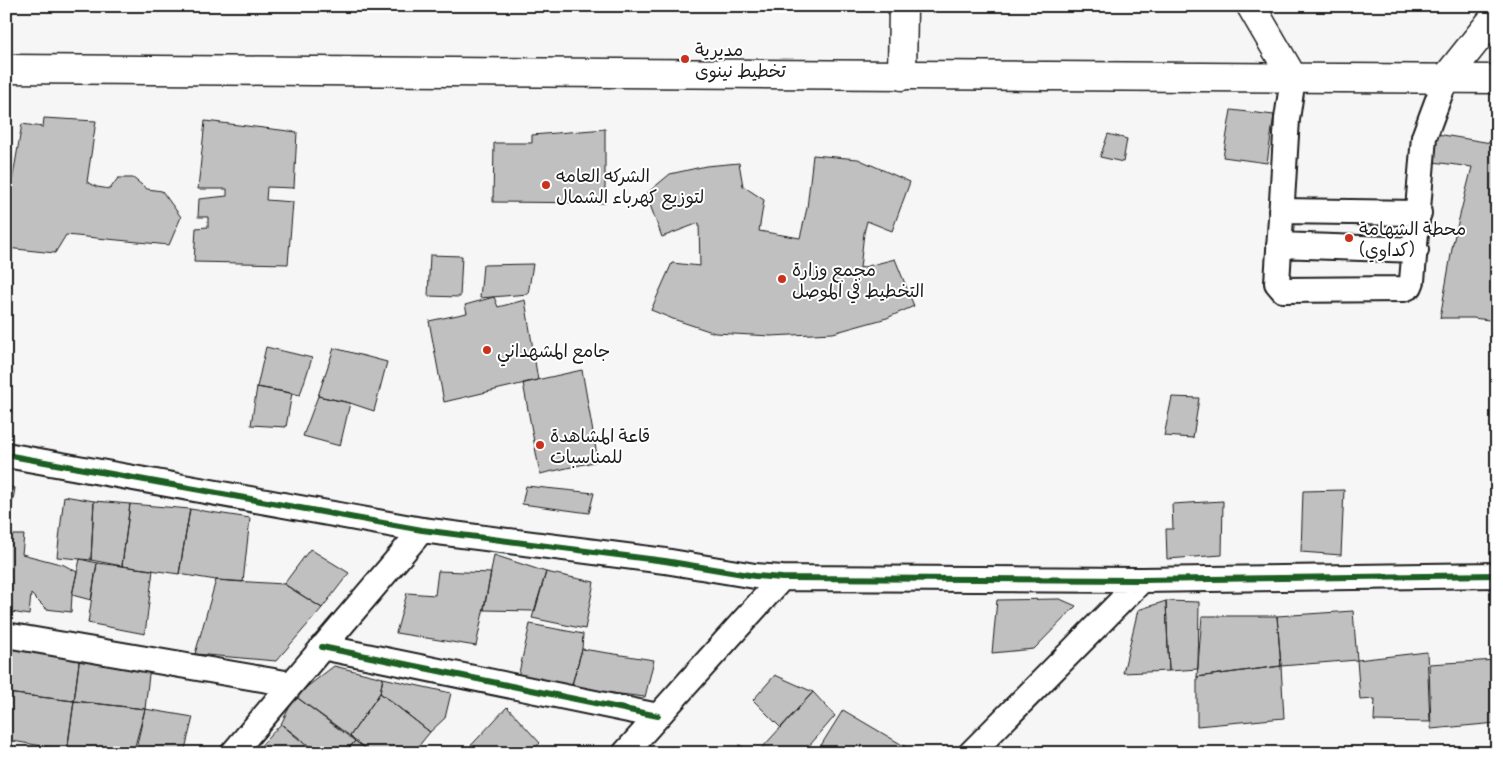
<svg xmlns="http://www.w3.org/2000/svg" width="1503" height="759" viewBox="0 0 1503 759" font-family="'Patrick Hand','Playpen Sans Arabic',sans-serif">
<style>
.building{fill:#c0c0c0;stroke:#1c1c1c}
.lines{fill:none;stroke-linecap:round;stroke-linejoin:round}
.minor-casing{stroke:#1c1c1c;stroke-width:28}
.major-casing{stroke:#1c1c1c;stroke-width:31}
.highway-casing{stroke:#1c1c1c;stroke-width:31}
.minor{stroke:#fff;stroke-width:24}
.major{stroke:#fff;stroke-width:28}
.highway{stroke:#fff;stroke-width:28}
.cycleway-casing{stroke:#fff;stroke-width:9}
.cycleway{stroke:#1b5e20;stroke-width:6}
.poi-dot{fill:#c8321e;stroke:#fff;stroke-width:2}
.labels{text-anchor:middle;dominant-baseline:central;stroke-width:4;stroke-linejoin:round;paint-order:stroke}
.poi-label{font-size:18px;fill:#1c1c1c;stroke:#fff;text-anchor:start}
</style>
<rect width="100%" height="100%" fill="#f6f6f6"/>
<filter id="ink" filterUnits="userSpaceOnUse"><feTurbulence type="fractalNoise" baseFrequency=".02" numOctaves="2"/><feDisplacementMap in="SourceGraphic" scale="10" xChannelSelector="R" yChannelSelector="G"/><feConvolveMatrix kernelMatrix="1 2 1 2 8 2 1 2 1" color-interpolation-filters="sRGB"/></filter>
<g filter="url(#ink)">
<path class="building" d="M 1231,110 L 1274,115 L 1267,163 L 1223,157 Z
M 44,118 L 96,121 L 87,182 L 97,187 L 110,189 L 118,178 L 133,178 L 147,189 L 162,191 L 181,217 L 169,245 L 66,235 L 55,253 L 6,248 L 6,216 L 22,124 L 43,127 Z
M 205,121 L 297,132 L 294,188 L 267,187 L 266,200 L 293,202 L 288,264 L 194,262 L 196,228 L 208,227 L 208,217 L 198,217 L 199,199 L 227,196 L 227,189 L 198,189 Z
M 605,129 L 605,203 L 493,202 L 494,143 L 532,143 L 532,135 Z
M 1108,134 L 1127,139 L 1123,162 L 1100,157 Z
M 1437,134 L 1497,144 L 1497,321 L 1473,318 L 1440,318 L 1453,243 L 1472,167 L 1433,162 Z
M 813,155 L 858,159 L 910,182 L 892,231 L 867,221 L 864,233 L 860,268 L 895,259 L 914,306 L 887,318 L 833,333 L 771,336 L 715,333 L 673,319 L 651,310 L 672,263 L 700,266 L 699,223 L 662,237 L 646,194 L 670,174 L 706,166 L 739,163 L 743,186 L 764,200 L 759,231 L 800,238 L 807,208 Z
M 430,255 L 462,256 L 460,297 L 428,296 Z
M 533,264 L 528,294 L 480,298 L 483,265 Z
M 494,297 L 498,307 L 525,300 L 538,380 L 444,402 L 429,321 L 467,313 L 465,305 Z
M 266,347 L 312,358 L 300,395 L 257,387 Z
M 334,348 L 387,362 L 374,411 L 350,403 L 318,396 Z
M 582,370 L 598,461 L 540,474 L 523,383 Z
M 257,387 L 292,393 L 286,427 L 251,425 Z
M 318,396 L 350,403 L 340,446 L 303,436 Z
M 1172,397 L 1199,398 L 1193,438 L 1164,436 Z
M 6,486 L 15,488 L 7,535 L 24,535 L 22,554 L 64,565 L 77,572 L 72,595 L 71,612 L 46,609 L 31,594 L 29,615 L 6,611 Z
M 526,486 L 594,493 L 589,513 L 522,504 Z
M 1344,490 L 1341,555 L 1301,552 L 1303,491 Z
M 64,496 L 94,501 L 91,560 L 57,557 Z
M 94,501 L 130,504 L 122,566 L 91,560 Z
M 1223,501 L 1222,555 L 1167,559 L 1166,529 L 1173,529 L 1172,504 Z
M 130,504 L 190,509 L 179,574 L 122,566 Z
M 190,509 L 250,518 L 243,582 L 216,580 L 179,574 Z
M 310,549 L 349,573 L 322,608 L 284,584 Z
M 494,555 L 546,572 L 535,611 L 484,610 Z
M 80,559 L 97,563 L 91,600 L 72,595 Z
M 97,563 L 153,570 L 145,634 L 88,623 Z
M 438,571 L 491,573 L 476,646 L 396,633 L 407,593 L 435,595 Z
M 546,572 L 594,582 L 585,629 L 532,618 Z
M 216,580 L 284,584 L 322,608 L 276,661 L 195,654 Z
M 1060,599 L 1076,606 L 1034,649 L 992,653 L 997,600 Z
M 1166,601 L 1199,602 L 1198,669 L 1169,671 Z
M 1166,601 L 1169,671 L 1123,673 L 1138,610 Z
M 1353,611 L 1357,660 L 1281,666 L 1277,616 Z
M 1202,616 L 1277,616 L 1281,666 L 1197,677 Z
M 530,624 L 583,634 L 582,649 L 571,688 L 518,677 Z
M 6,644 L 13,646 L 6,687 Z
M 13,646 L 80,655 L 74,701 L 6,693 Z
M 582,649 L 654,660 L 645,697 L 571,688 Z
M 1427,652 L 1430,722 L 1374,721 L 1375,699 L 1360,700 L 1357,660 Z
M 80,655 L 150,666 L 145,709 L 74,701 Z
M 1497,660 L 1497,723 L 1431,729 L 1429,664 Z
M 334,666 L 383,678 L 380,693 L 350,736 L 295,696 Z
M 1281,666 L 1284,718 L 1197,726 L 1197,677 Z
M 775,675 L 813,692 L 781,728 L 753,700 Z
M 383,678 L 451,693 L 445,718 L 430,732 L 380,693 Z
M 813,692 L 835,716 L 803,753 L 766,753 L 761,749 Z
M 6,693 L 74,701 L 67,750 L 6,740 Z
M 380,693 L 430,732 L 413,753 L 372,753 L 355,741 L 350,736 Z
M 295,696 L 355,741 L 345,753 L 315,753 L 281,724 Z
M 74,701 L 145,709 L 133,753 L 67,753 Z
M 507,707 L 540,743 L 530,753 L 464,753 Z
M 145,709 L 193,717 L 184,753 L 135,753 Z
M 843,710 L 916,753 L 831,753 L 820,747 Z
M 281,724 L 316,751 L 313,753 L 254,753 Z
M 355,741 L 372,753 L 345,753 Z
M 739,745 L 757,753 L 737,753 Z"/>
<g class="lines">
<defs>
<path id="minor" d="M 1293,78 L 1287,119 L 1277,283 L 1283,290 L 1404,289 L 1410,286 L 1412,281 L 1424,137 L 1446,78
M 1281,211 L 1419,213
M 1279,245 L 1416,250
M 6,455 L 422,530 L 665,561 L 755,576 L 782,578 L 1142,580 L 1497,575
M 6,635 L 291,684
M 322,647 L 658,716
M 233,753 L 422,530
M 625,753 L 782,578
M 971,753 L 1142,580"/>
<path id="major" d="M 6,69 L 1497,79"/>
<path id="highway" d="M 1251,6 L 1293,78
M 902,76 L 903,6
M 1446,78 L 1497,14"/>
</defs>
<use href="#minor" class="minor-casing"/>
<use href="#major" class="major-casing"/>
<use href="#highway" class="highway-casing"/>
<use href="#minor" class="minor"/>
<use href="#major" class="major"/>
<use href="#highway" class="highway"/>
<defs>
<path id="cycleway" d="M 6,455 L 422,530 L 665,561 L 755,576 L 782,578 L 1142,580 L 1497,575
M 322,647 L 658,716"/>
</defs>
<use href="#cycleway" class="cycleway-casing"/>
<use href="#cycleway" class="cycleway"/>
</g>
</g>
<g class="poi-dot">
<circle cx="685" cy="59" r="5"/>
<circle cx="546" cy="185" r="5"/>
<circle cx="1349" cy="238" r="5"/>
<circle cx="782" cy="279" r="5"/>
<circle cx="487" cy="350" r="5"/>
<circle cx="540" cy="445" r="5"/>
</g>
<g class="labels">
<g class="poi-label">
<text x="695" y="49">مديرية<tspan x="695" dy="21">تخطيط نينوى</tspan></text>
<text x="556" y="175">الشركه العامه<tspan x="556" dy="21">لتوزيع كهرباء الشمال</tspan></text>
<text x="1359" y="228">محطة الشهامة<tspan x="1359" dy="21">(كداوي)</tspan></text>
<text x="792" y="269">مجمع وزارة<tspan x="792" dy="21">التخطيط في الموصل</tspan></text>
<text x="497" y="350">جامع المشهداني</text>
<text x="550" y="435">قاعة المشاهدة<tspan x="550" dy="21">للمناسبات</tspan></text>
</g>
</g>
<rect width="1503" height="759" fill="none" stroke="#fff" stroke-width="25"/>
<rect x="12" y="12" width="1478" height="734" fill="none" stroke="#1c1c1c" stroke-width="2" filter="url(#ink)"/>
</svg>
